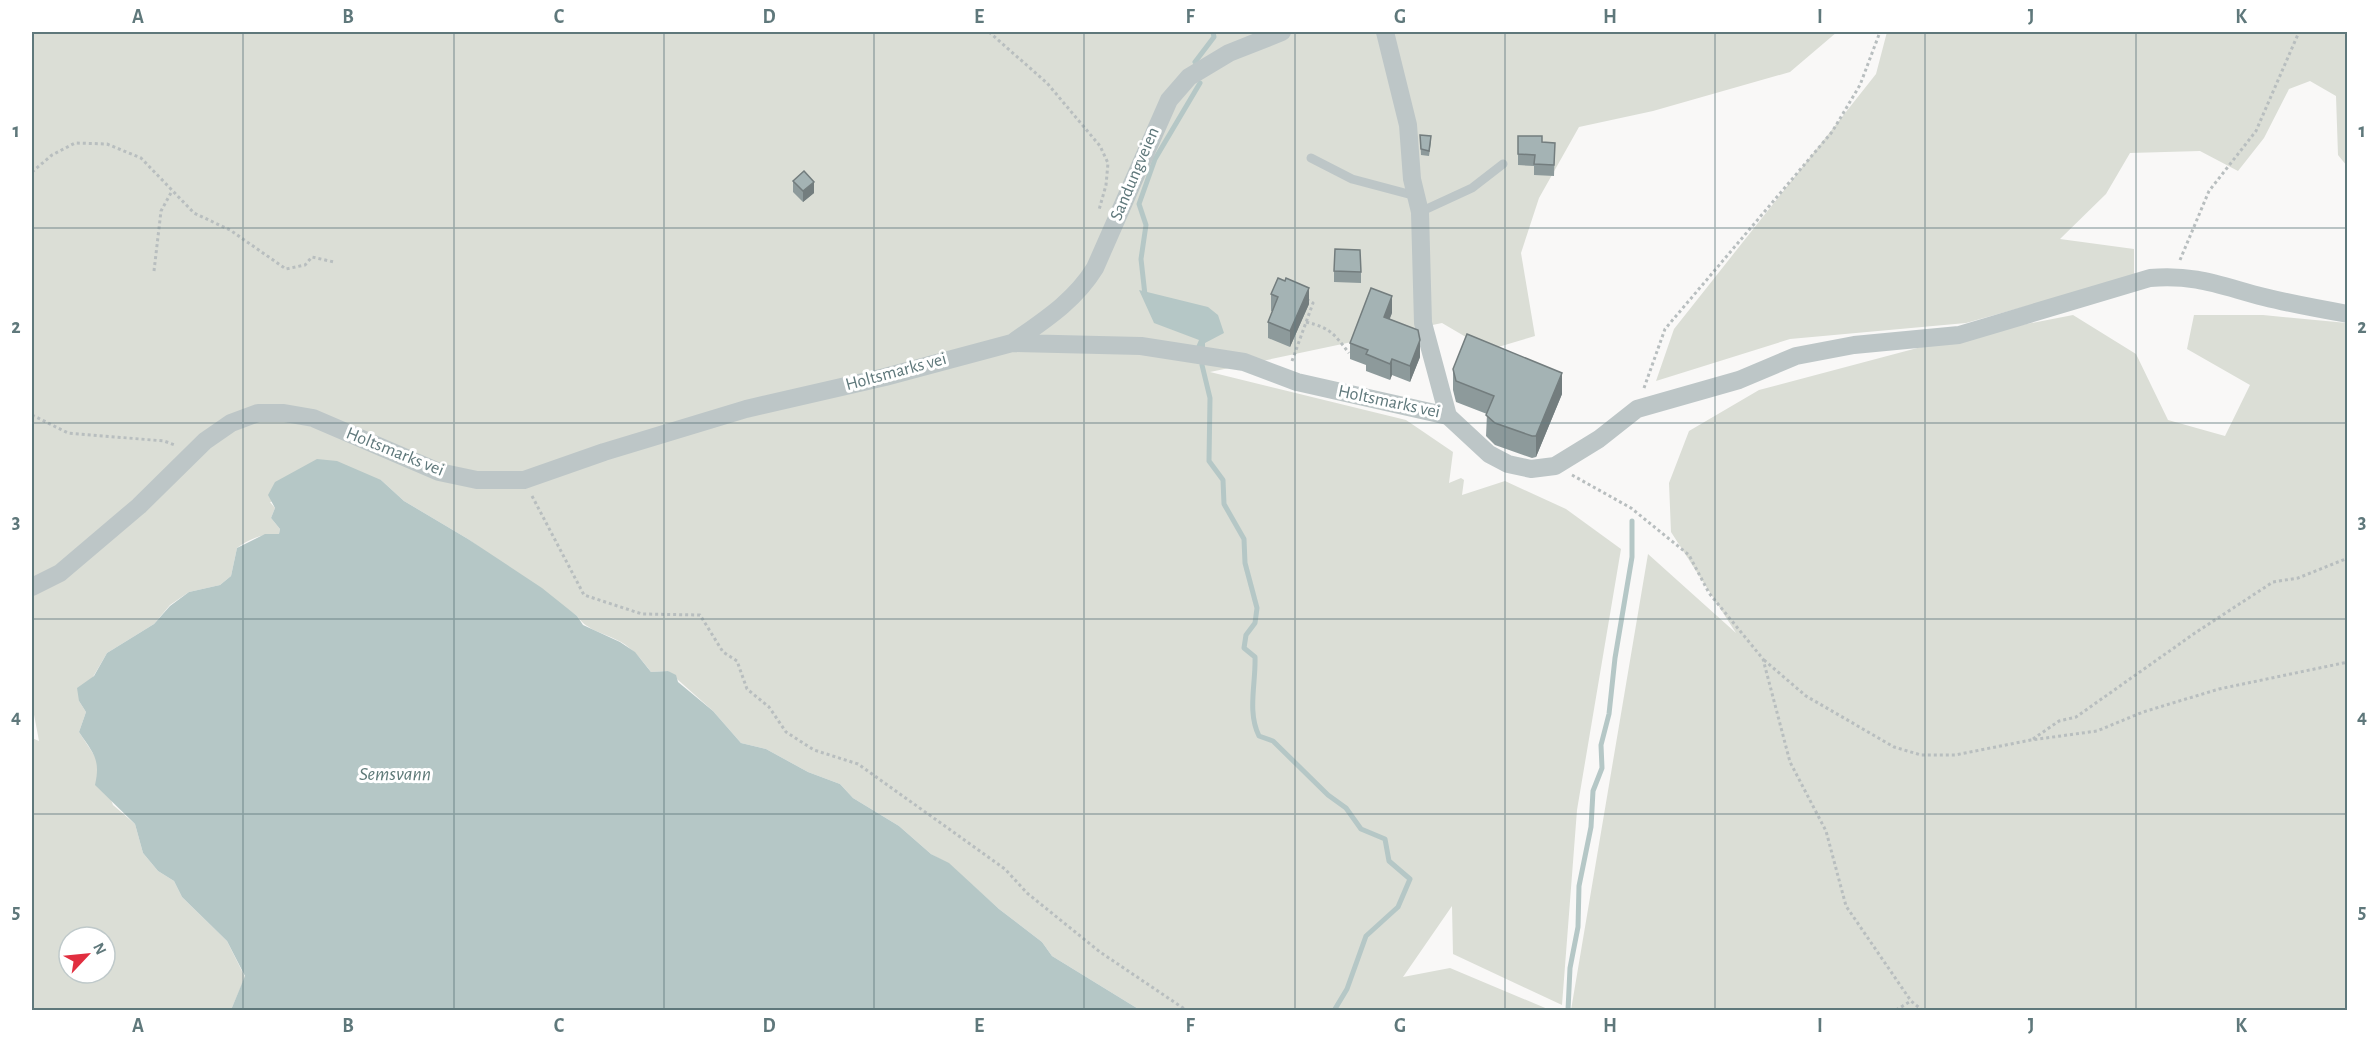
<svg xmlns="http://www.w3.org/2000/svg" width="2379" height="1042" viewBox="0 0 2379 1042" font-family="'Alegreya Sans',sans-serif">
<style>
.green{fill:#dbded6;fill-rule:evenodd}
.water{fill:#b5c7c6}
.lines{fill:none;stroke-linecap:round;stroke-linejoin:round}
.stream{stroke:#b5c7c6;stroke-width:5}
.path{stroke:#b8bebf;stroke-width:3;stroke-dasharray:3 3;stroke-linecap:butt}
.service{stroke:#bdc6c7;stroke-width:9}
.minor{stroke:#bdc6c7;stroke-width:18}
.wall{fill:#8d9a9b}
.shaded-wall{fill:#737d7e}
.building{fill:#a4b3b4;stroke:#737d7e;stroke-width:1.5}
.grid{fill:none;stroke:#5f787b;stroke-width:1.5;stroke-opacity:0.55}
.labels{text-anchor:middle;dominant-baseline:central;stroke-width:6;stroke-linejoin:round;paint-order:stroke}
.street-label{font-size:18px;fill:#5f787b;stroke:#fff}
.water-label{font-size:20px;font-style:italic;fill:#5f7b79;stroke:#fff}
.neatline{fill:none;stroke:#5f787b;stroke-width:2}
.grid-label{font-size:20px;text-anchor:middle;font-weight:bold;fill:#5f787b}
</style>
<rect width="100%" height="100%" fill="#f9f8f7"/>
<path class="green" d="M 32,32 L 1837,32 L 1790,72 L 1653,111 L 1579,127 L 1539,198 L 1521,253 L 1535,336 L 1488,350 L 1442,323 L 1210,372 L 1406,420 L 1453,452 L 1449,483 L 1461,478 L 1464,480 L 1462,495 L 1505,481 L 1566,509 L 1621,549 L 1577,810 L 1562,1005 L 1453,954 L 1452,906 L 1403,977 L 1450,968 L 1550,1010 L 1140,1010 L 1052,956 L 1042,942 L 999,909 L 949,864 L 931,854 L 899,826 L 853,798 L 840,784 L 808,772 L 766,749 L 741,743 L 713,711 L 668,671 L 651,672 C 642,660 634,650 621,642 C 605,633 587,631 577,616 L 468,539 L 404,501 L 381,480 L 270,502 L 275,508 L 271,518 L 280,529 L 279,534 C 262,534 251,538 237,548 L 231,576 L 220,585 L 189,592 L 170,605 L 154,624 L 107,653 L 79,701 L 86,712 L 79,732 L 96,758 L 113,805 L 135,824 L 143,853 L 158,871 L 174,881 L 182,897 L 227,941 L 245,977 L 231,1010 L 32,1010 L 32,738 L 39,741 L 32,704 ZM 69,937 L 105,937 L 105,973 L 69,973 Z
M 1887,32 L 2347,32 L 2347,166 L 2338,155 L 2336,96 L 2310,81 L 2289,89 L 2264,138 L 2238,171 L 2200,151 L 2130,153 L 2106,194 L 2060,239 L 2134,249 L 2134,276 L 1966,323 L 1790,339 L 1656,381 L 1674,329 L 1876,74 Z
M 2073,315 L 2136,354 L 2168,420 L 2225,436 L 2250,385 L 2187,349 L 2194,315 L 2263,315 L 2347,323 L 2347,1010 L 1571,1010 L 1648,554 L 1736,633 L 1671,532 L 1669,483 L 1689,431 L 1759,390 L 1955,338 Z"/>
<path class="water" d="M 1139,290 L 1208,307 L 1218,315 L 1224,333 L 1205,343 L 1205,350 L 1196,347 L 1199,340 L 1154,323 Z
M 317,459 L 337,461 L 381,480 L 404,501 L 468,539 L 542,588 L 577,616 L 583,625 L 620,642 L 635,652 L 651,672 L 668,671 L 676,675 L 678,682 L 713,711 L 741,743 L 766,749 L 808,772 L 840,784 L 853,798 L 899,826 L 931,854 L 949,863 L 999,909 L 1042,942 L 1052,956 L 1140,1010 L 231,1010 L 245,976 L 227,941 L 182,897 L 174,881 L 158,871 L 143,853 L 135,824 L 95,785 C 101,759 93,753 79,732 L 86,712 L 79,701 L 77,688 L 94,676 L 107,653 L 154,624 L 170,606 L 189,592 L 220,585 L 231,576 L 237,548 L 265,534 L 279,534 L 280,529 L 271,518 L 275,508 L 268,495 L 275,482 Z"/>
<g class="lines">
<path class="stream" d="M 1195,62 L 1214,37 L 1213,32
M 1145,295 L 1141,259 L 1146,225 L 1139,204 L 1155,159 L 1200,83
M 1202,365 L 1210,398 L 1209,461 L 1223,480 L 1224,504 L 1244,539 L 1245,563 L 1257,608 L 1255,623 L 1246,635 L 1244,648 L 1255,657 C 1256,683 1247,712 1259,736 L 1273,741 L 1328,795 L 1346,808 L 1361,829 L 1385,839 L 1389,861 L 1410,879 L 1398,907 L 1366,936 L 1347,989 L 1335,1009
M 1568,1010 L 1570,968 L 1578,927 L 1579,886 L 1591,827 L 1593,791 L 1602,768 L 1601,745 L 1609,714 L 1615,658 L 1632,557 L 1632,521"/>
<path class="path" d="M 989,32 L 1047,83 L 1100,146 L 1108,163 L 1106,185 L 1099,210
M 32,172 L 52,155 L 75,143 L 107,144 L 141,158 L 194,213 L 230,230 L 286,269 L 305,265 L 312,257 L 334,262
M 2180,260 L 2209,191 L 2256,131 L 2299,32
M 154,271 L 161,211 L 172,191
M 1306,322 C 1331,328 1334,334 1349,353
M 1292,361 L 1313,303 L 1306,299
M 1644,388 L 1665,329 L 1832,132 L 1860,85 L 1880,32
M 32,415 L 68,433 L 164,441 L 175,445
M 1572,475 L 1631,508 L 1689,555 L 1709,593 L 1763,659 L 1790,762 L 1826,831 L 1846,906 L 1911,1001 L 1922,1010
M 532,496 L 584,595 L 642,614 L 700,615 L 723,652 L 737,661 L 747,689 L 769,707 L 786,732 L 814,750 L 858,764 L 1005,869 L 1027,893 L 1100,952 L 1186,1010
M 1764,660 L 1806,696 L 1894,747 L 1921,755 L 1955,755 L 2031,740 L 2097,731 L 2143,712 L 2219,689 L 2348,662
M 2033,739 L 2059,721 L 2076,717 L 2195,633 L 2273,582 L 2298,578 L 2348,558
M 1896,1010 L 1911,1001"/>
<path class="service" d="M 1311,158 L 1352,179 L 1416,196
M 1420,212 L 1472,188 L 1503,164"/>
<path class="minor" d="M 1385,32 L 1408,125 L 1412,179 L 1420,212 L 1423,323 L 1448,416
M 1012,343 C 1043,321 1074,302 1095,268 L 1169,100 L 1189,77 L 1229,53 L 1282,32
M 1448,416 L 1489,454 L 1508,464 L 1531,469 L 1555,466 L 1599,439 L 1637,409 L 1739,380 L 1796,356 L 1854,345 L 1959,335 L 2150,278 C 2196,274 2221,286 2264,297 C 2292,304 2320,309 2348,314
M 32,587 L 60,573 L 139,506 L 205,441 L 231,423 L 258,413 L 284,413 L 313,418 L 439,472 L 477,480 L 524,480 L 604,452 L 746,409 L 885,377 L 1012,343 L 1141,346 L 1244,362 L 1297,382 L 1448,416"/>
</g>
<path class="wall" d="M 1420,135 L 1431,142 L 1429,156 L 1421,155 Z
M 1518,136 L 1542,142 L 1555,143 L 1554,176 L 1534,175 L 1534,166 L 1518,165 Z
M 793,181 L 814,193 L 803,202 L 793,192 Z
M 1334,271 L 1361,272 L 1361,283 L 1334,282 Z
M 1271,294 L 1309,304 L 1290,347 L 1268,338 L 1268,322 L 1273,311 L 1271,311 Z
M 1392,313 L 1389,319 L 1420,357 L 1410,382 L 1392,375 L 1390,380 L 1366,371 L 1366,365 L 1350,359 L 1350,343 Z
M 1453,369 L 1562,394 L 1536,457 L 1532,458 L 1495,445 L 1486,436 L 1487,414 L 1456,402 L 1453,390 Z"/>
<path class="shaded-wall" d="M 814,182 L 814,193 L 803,202 L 803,191 Z
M 1309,288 L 1309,304 L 1290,347 L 1290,331 Z
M 1392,296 L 1392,313 L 1384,334 L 1384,317 Z
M 1420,340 L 1420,357 L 1410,382 L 1410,366 Z
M 1392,359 L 1392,375 L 1390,380 L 1390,364 Z
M 1562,373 L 1562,394 L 1536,457 L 1536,436 Z"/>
<path class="building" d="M 1420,135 L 1431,136 L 1429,151 L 1421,149 Z
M 1518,136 L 1542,136 L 1542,142 L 1555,143 L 1554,165 L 1534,164 L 1535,155 L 1518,154 Z
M 804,171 L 814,182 L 803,191 L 793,181 Z
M 1335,249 L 1360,250 L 1361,272 L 1334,271 Z
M 1278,278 L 1285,281 L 1286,278 L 1309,288 L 1290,331 L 1268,322 L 1278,297 L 1271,294 Z
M 1371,288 L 1392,296 L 1384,317 L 1418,330 L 1420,340 L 1410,366 L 1392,359 L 1390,364 L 1366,354 L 1368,350 L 1350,343 Z
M 1467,334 L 1562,373 L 1536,436 L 1532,436 L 1495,423 L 1486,415 L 1494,396 L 1456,381 L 1453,369 Z"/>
<path class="grid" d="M 243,32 L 243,1010M 454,32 L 454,1010M 664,32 L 664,1010M 874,32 L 874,1010M 1084,32 L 1084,1010M 1295,32 L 1295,1010M 1505,32 L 1505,1010M 1715,32 L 1715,1010M 1925,32 L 1925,1010M 2136,32 L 2136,1010M 32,228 L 2348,228M 32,423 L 2348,423M 32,619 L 2348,619M 32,814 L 2348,814"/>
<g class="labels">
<g class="street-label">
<text transform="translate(1135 174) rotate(-67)">Sandungveien</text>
<text transform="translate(896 372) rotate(-15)">Holtsmarks vei</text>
<text transform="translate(1389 402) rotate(12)">Holtsmarks vei</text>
<text transform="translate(395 452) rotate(22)">Holtsmarks vei</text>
</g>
<g class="water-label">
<text x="395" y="774">Semsvann</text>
</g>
</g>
<rect width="2379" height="1042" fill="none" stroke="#ffffff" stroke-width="66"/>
<g transform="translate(87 955) rotate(64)"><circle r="28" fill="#ffffff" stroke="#bfc9ca" stroke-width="1.5"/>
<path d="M0-4.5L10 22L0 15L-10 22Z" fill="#e12e3f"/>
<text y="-9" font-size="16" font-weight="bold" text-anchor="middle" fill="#5f787b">N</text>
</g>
<rect x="33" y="33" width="2313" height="976" class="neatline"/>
<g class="grid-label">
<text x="138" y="23">A</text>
<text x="348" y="23">B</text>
<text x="559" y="23">C</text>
<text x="769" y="23">D</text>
<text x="979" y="23">E</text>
<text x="1190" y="23">F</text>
<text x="1400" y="23">G</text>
<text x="1610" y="23">H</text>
<text x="1820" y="23">I</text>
<text x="2031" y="23">J</text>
<text x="2241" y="23">K</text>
<text x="16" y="137">1</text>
<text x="2362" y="137">1</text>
<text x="16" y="333">2</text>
<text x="2362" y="333">2</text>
<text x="16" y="528">3</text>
<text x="2362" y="528">3</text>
<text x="16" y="723">4</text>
<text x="2362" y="723">4</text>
<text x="16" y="918">5</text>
<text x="2362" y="918">5</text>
<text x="138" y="1032">A</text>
<text x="348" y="1032">B</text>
<text x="559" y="1032">C</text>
<text x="769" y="1032">D</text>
<text x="979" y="1032">E</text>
<text x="1190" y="1032">F</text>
<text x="1400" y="1032">G</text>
<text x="1610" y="1032">H</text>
<text x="1820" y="1032">I</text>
<text x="2031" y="1032">J</text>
<text x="2241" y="1032">K</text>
</g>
</svg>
